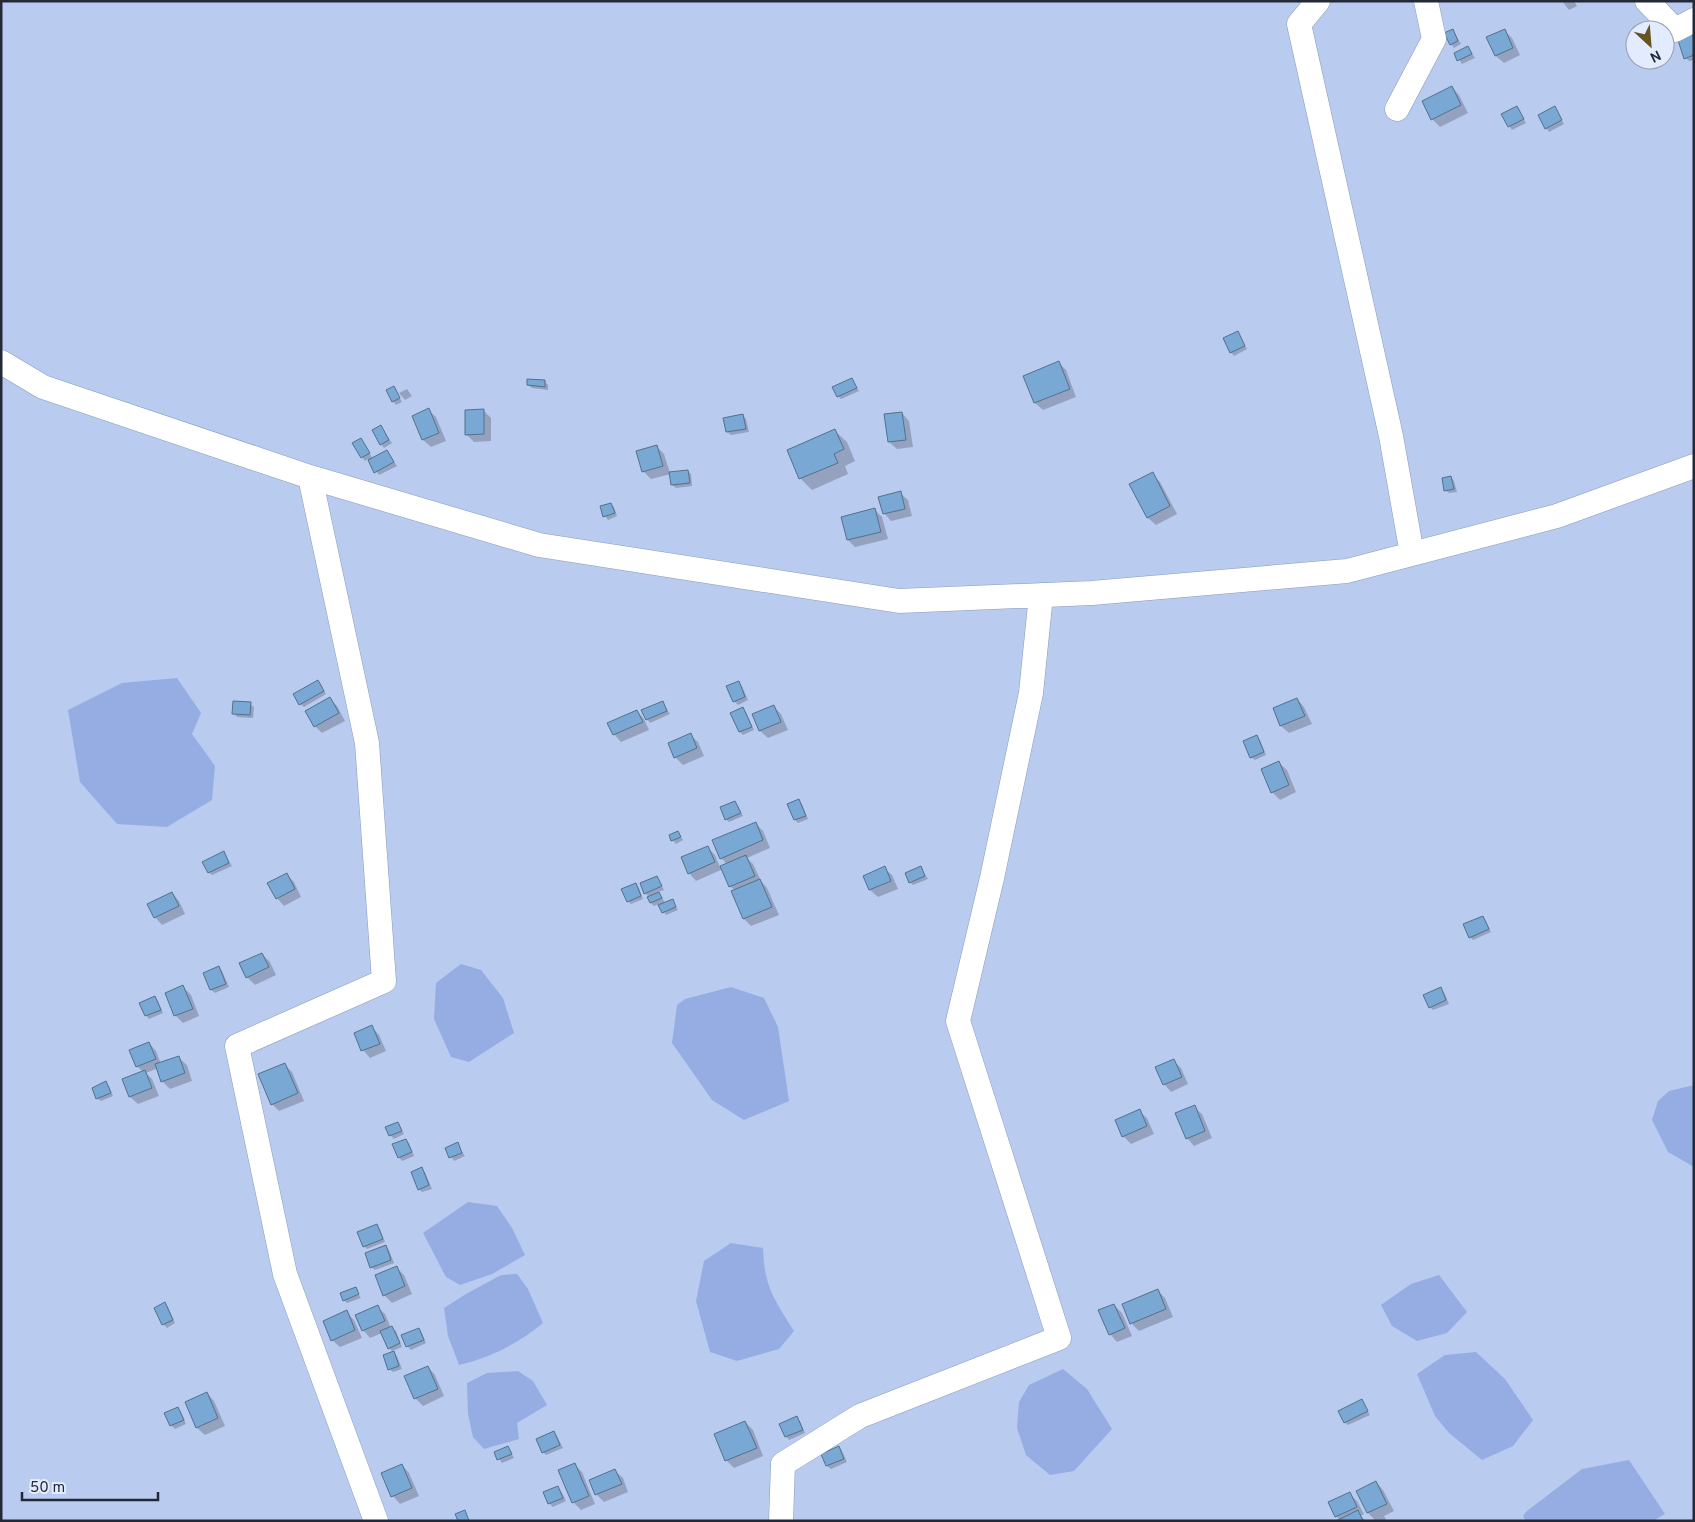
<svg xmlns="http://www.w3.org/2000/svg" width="1695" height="1522" viewBox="0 0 1695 1522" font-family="Overpass,sans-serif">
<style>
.water{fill:#95ade2}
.shadow{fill:#0003}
.building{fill:#78a8d3;stroke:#53718b}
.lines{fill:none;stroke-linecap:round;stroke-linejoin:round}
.minor-casing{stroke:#8a9abd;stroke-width:25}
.minor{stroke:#fff;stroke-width:24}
</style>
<rect width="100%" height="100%" fill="#bacbf0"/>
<path class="water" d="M 177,678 L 201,713 L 192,734 L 215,766 L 212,800 L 167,827 L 117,824 L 80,782 L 68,710 L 122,683 Z
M 461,964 L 481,970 L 503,998 L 514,1033 L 469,1062 L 451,1057 L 434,1019 L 436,983 Z
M 731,987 L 764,998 L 778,1027 L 789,1101 L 744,1120 L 712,1100 L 672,1043 L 677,1005 L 685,999 Z
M 1694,1085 L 1694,1167 L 1668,1152 L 1652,1120 L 1658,1101 L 1669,1091 Z
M 468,1202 L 497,1206 L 512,1228 L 525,1255 L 492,1274 L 460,1285 L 446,1277 L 423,1233 Z
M 731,1243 L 763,1248 C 764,1286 774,1299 794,1331 L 779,1349 L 737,1361 L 710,1352 L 696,1301 L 704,1261 Z
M 517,1274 L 528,1289 L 543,1323 C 519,1343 490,1358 459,1365 L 448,1336 L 444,1308 L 466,1294 L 501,1275 Z
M 1439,1275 L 1467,1312 L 1447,1333 L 1417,1341 L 1392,1326 L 1381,1305 L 1411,1284 Z
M 1476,1352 L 1505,1379 L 1533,1420 L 1513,1446 L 1482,1460 L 1449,1433 L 1435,1416 L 1417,1374 L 1445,1355 Z
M 1063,1369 L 1087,1389 L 1112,1429 L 1074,1471 L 1050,1475 L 1026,1455 L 1017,1428 L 1019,1402 L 1029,1385 Z
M 518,1371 L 533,1381 L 547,1405 L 517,1423 L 519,1439 L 484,1449 L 473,1437 L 468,1414 L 467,1383 L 487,1373 Z
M 1629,1460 L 1665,1514 L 1653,1521 L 1526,1521 L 1523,1516 L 1527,1511 L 1582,1469 Z"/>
<path class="shadow" d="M 1562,1 L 1574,1 L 1577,6 L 1569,10 Z
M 1453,30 L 1461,44 L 1454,48 L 1451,44 Z
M 1504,30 L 1512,38 L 1520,55 L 1504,63 L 1496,56 L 1488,38 Z
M 1691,34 L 1694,36 L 1694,60 L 1689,61 L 1686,58 Z
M 1468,47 L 1475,58 L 1462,64 L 1455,53 Z
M 1452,87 L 1459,95 L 1468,113 L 1440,127 L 1432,119 Z
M 1517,107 L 1526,123 L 1512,130 L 1509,126 Z
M 1555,108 L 1564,124 L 1549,132 L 1546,128 Z
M 1238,333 L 1247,349 L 1234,356 L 1231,352 Z
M 1059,363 L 1066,370 L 1076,397 L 1043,410 L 1035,403 L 1025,376 Z
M 852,380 L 859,391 L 841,399 L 838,396 Z
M 545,382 L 548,385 L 548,390 L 532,388 L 528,385 Z
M 394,388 L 402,402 L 396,405 L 393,401 Z
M 407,389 L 412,396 L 405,400 L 399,393 Z
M 428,410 L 436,417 L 446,441 L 431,447 L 423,440 L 413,416 Z
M 483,410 L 491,418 L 491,441 L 474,442 L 466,434 Z
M 902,413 L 909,421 L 913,447 L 897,449 L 889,442 Z
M 743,415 L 746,419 L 749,432 L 731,435 L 727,432 Z
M 380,426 L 392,443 L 384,448 L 381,444 Z
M 835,431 L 847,442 L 855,461 L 845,466 L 848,474 L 812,490 L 800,478 Z
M 361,439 L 373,459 L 387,451 L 397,466 L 379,475 L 368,459 L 365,461 L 362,457 Z
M 657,447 L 664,454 L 670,473 L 687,471 L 691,474 L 692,486 L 676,488 L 672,485 L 671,474 L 651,479 L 644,472 L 638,452 Z
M 1152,474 L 1160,482 L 1177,514 L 1156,525 L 1148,518 L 1131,485 Z
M 1451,477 L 1454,481 L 1457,492 L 1449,493 L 1445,490 Z
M 900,493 L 908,500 L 912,516 L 891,521 L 884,513 Z
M 610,504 L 614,507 L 617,516 L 608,520 L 605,516 Z
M 875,510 L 882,517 L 888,539 L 855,547 L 848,540 Z
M 738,683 L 742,686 L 748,700 L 738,705 L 734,701 Z
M 321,685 L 326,694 L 304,707 L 300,704 Z
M 330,699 L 337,706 L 345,721 L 322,733 L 315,726 Z
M 1297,699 L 1304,707 L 1312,724 L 1289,733 L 1281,726 L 1274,709 Z
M 663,703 L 670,714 L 650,723 L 647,719 Z
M 250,704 L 254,707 L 253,718 L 237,717 L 234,713 Z
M 773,706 L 781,714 L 788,730 L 768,738 L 760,731 L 754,715 Z
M 743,708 L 746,712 L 754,730 L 743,735 L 740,732 Z
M 637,711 L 644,719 L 649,730 L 621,742 L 614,734 Z
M 690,735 L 698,742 L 704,756 L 683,765 L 675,757 Z
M 1257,736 L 1260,740 L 1266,755 L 1255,760 L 1251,757 Z
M 1279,763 L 1287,770 L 1296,792 L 1280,800 L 1272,792 Z
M 798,800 L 802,804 L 808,819 L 798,823 L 795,820 Z
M 735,802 L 738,806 L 743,816 L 729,822 L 726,819 Z
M 755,823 L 763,831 L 770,848 L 747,858 L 753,864 L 761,881 L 767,888 L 779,915 L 751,926 L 744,919 L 734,890 L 730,886 L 723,869 L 696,881 L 689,873 L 707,847 L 715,855 L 720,867 L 727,864 L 721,858 Z
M 678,833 L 683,840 L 676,844 L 672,840 Z
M 224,853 L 232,866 L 212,875 L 209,872 Z
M 884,868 L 892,875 L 898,889 L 878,897 L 870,890 Z
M 921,868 L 928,879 L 913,885 L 910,882 Z
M 286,874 L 294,882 L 301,897 L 284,906 L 277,898 Z
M 657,877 L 664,890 L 658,892 L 662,897 L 665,903 L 672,900 L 678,910 L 666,915 L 659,904 L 654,906 L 651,903 L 649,897 L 645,893 Z
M 635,885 L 639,888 L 643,899 L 631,904 L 628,901 Z
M 172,893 L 179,901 L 185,914 L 162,925 L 155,917 Z
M 1483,917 L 1486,921 L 1491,932 L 1473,940 L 1470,937 Z
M 262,954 L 270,962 L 276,975 L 255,985 L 247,977 Z
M 218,967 L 222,971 L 229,987 L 215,993 L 211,990 L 204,973 Z
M 183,987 L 191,995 L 199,1016 L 183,1023 L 175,1015 Z
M 1440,989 L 1444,992 L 1449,1004 L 1433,1010 L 1430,1007 Z
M 155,998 L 158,1001 L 163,1013 L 149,1019 L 146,1015 Z
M 372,1027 L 379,1035 L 386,1051 L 370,1058 L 363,1050 Z
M 149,1043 L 156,1051 L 161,1064 L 179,1058 L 187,1065 L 192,1081 L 170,1089 L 162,1081 L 158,1068 L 146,1073 L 152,1079 L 159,1096 L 138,1104 L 130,1097 L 124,1079 L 143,1072 L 137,1066 Z
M 1174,1061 L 1181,1068 L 1188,1084 L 1171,1092 L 1164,1084 Z
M 284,1064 L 292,1072 L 304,1101 L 279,1111 L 272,1104 Z
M 106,1083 L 109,1086 L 113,1096 L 101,1101 L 97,1098 Z
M 1194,1107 L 1202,1114 L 1212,1138 L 1194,1146 L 1187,1138 Z
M 1139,1111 L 1147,1118 L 1154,1134 L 1131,1144 L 1123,1136 Z
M 398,1123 L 404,1134 L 394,1139 L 390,1135 Z
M 406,1140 L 409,1143 L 414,1156 L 402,1161 L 399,1157 Z
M 457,1144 L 465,1156 L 454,1161 L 446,1148 Z
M 421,1169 L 425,1172 L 432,1189 L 422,1192 L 419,1189 Z
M 376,1225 L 380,1229 L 385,1242 L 367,1249 L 364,1246 Z
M 386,1247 L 389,1250 L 394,1263 L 375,1270 L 371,1267 Z
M 396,1267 L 404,1275 L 412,1294 L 392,1303 L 384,1295 Z
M 355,1288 L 361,1298 L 347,1303 L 344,1300 Z
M 1157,1290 L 1165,1298 L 1173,1317 L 1139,1331 L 1132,1324 L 1123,1304 Z
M 164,1304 L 168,1307 L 175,1323 L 167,1328 L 163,1324 Z
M 1114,1305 L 1122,1313 L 1132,1336 L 1117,1342 L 1110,1334 Z
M 377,1307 L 385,1314 L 391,1328 L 396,1331 L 402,1347 L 392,1351 L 397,1356 L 402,1369 L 393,1372 L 389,1369 L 394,1353 L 389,1348 L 382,1333 L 370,1338 L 363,1330 Z
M 346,1312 L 354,1320 L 362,1338 L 340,1347 L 332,1340 Z
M 419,1329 L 422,1333 L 426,1343 L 411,1350 L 407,1346 Z
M 428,1367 L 435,1375 L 444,1396 L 423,1406 L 415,1398 Z
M 207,1393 L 214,1401 L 225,1426 L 205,1435 L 197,1428 L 186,1402 Z
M 1362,1401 L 1370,1415 L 1348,1425 L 1345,1422 Z
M 178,1408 L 181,1412 L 186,1424 L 175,1429 L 171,1425 Z
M 797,1418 L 800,1421 L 805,1433 L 789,1440 L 786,1436 Z
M 745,1422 L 753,1430 L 763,1456 L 734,1468 L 726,1460 L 716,1435 Z
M 554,1432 L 557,1436 L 563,1448 L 546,1455 L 543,1452 Z
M 508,1447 L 514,1458 L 502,1463 L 495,1453 Z
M 838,1447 L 842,1451 L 847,1462 L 831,1469 L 827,1466 L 822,1454 Z
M 574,1464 L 582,1472 L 595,1504 L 581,1510 L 573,1502 Z
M 402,1465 L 409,1473 L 419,1496 L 400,1504 L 393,1496 Z
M 615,1471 L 623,1478 L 628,1492 L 604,1502 L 596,1494 L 591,1481 Z
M 1376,1482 L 1383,1490 L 1394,1511 L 1384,1516 L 1387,1521 L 1372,1521 L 1374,1519 L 1368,1513 Z
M 558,1488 L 561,1491 L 566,1501 L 553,1507 L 550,1504 L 545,1493 Z
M 1349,1493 L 1357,1501 L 1364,1514 L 1361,1516 L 1366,1521 L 1339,1521 L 1340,1520 L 1336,1516 Z"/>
<path class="building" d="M 1453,29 L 1458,41 L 1450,45 L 1444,33 Z
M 1505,29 L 1513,48 L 1495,56 L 1486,37 Z
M 1691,32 L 1694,39 L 1694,55 L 1684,59 L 1677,37 Z
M 1468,46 L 1472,54 L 1457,61 L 1454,53 Z
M 1452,86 L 1461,105 L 1431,120 L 1422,101 Z
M 1517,106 L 1524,119 L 1508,127 L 1501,114 Z
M 1555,106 L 1562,120 L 1545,129 L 1538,115 Z
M 1238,331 L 1245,346 L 1230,353 L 1223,338 Z
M 1059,361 L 1070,389 L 1034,403 L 1023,376 Z
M 852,378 L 857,388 L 837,397 L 832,387 Z
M 527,379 L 545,380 L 545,387 L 527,385 Z
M 394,386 L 400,398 L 392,402 L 386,390 Z
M 429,408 L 439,433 L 422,440 L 412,416 Z
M 484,409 L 484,434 L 465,435 L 465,410 Z
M 902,412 L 906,440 L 888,442 L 884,414 Z
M 743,414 L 746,429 L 726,432 L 723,418 Z
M 381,425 L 389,440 L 380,445 L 372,430 Z
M 835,429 L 844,449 L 834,454 L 838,463 L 799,479 L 787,450 Z
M 361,438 L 370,453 L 361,458 L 352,443 Z
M 657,445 L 663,466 L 642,472 L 636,451 Z
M 387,450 L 394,462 L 374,473 L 368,460 Z
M 688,470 L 690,483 L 671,485 L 669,472 Z
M 1153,472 L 1170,506 L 1147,518 L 1129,484 Z
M 1451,476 L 1454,489 L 1444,491 L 1442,478 Z
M 901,491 L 905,509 L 883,514 L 878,497 Z
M 611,503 L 615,513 L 603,517 L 600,506 Z
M 875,508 L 881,532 L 847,540 L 841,517 Z
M 318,680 L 324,691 L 299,705 L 293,694 Z
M 739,681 L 745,697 L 733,702 L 726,686 Z
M 330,697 L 339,713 L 314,727 L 305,711 Z
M 1297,698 L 1305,716 L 1280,726 L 1273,708 Z
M 233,701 L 251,702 L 250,715 L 232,714 Z
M 663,701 L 667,711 L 646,720 L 641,710 Z
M 774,705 L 781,722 L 759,731 L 752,714 Z
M 743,707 L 752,727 L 739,732 L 730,713 Z
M 637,710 L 643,722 L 613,735 L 607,723 Z
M 691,733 L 697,748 L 674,758 L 668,743 Z
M 1257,735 L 1264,752 L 1250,758 L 1243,741 Z
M 1279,761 L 1289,785 L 1271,793 L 1261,769 Z
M 799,799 L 806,816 L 794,820 L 787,804 Z
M 735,801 L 741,813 L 725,820 L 720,807 Z
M 756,822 L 763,840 L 720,859 L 712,840 Z
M 678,831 L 681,837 L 671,841 L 669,835 Z
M 708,846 L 715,862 L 688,874 L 681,857 Z
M 224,851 L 229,863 L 208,873 L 202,862 Z
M 746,855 L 755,876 L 729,887 L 720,866 Z
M 885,866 L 891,881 L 869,890 L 863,876 Z
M 921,866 L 925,876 L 909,883 L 905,873 Z
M 287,873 L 295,889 L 276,899 L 267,883 Z
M 657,876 L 662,886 L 644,894 L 640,883 Z
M 760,879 L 772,907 L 743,919 L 731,891 Z
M 636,883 L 641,896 L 627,902 L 621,889 Z
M 172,892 L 179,906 L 154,918 L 147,904 Z
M 659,892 L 662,898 L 650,903 L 647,897 Z
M 673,899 L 676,907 L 662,913 L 658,905 Z
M 1483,916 L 1489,929 L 1469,938 L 1463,924 Z
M 262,953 L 269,967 L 246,978 L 239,963 Z
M 219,966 L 226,984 L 210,990 L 203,973 Z
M 183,985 L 193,1009 L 174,1016 L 165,993 Z
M 1441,987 L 1446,1000 L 1429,1008 L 1423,995 Z
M 155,996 L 161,1010 L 145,1016 L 139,1003 Z
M 372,1025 L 380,1044 L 361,1051 L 354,1033 Z
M 149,1042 L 156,1059 L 136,1067 L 129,1050 Z
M 179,1056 L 185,1073 L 161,1082 L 155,1064 Z
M 1174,1059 L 1182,1077 L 1163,1085 L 1155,1067 Z
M 285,1063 L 298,1093 L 271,1105 L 258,1074 Z
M 145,1070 L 152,1088 L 129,1097 L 122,1079 Z
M 106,1081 L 111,1093 L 96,1099 L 92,1088 Z
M 1195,1105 L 1205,1131 L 1186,1139 L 1175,1113 Z
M 1140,1109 L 1147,1126 L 1122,1137 L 1115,1120 Z
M 398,1122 L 402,1131 L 389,1136 L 385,1127 Z
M 406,1139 L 412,1152 L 398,1158 L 392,1144 Z
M 458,1142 L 462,1153 L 449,1158 L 445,1148 Z
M 422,1167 L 429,1185 L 418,1190 L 411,1172 Z
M 377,1224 L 383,1239 L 363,1247 L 357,1232 Z
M 386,1245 L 391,1260 L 370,1268 L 365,1253 Z
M 397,1266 L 405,1286 L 383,1296 L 375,1275 Z
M 356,1287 L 359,1294 L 343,1301 L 340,1293 Z
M 1158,1289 L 1166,1309 L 1130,1324 L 1122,1304 Z
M 165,1302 L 173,1320 L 162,1325 L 154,1308 Z
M 1114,1304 L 1125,1328 L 1109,1335 L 1098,1310 Z
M 378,1305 L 385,1321 L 362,1331 L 355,1315 Z
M 347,1310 L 355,1330 L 331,1341 L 323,1321 Z
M 392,1326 L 400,1343 L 388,1349 L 380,1331 Z
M 419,1328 L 424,1340 L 406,1347 L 401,1335 Z
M 394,1351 L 399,1366 L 388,1370 L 383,1355 Z
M 428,1366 L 438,1389 L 414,1399 L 404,1376 Z
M 207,1392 L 218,1418 L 196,1428 L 185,1402 Z
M 1362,1399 L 1368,1411 L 1344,1423 L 1338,1411 Z
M 178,1407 L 184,1420 L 170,1426 L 164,1413 Z
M 797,1416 L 803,1430 L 785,1437 L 779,1424 Z
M 745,1421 L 757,1448 L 725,1461 L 714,1434 Z
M 554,1431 L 560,1445 L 542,1453 L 536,1439 Z
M 508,1446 L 512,1454 L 497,1460 L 494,1452 Z
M 839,1446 L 844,1459 L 826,1466 L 821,1454 Z
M 575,1463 L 589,1496 L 572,1503 L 558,1470 Z
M 402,1464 L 412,1488 L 391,1497 L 381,1473 Z
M 615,1469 L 622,1484 L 595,1495 L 589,1480 Z
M 1376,1481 L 1387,1504 L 1367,1513 L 1356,1491 Z
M 558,1486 L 563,1498 L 548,1504 L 543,1492 Z
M 1350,1492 L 1357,1507 L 1335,1517 L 1328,1502 Z
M 465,1510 L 469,1521 L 458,1521 L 455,1514 Z
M 1358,1510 L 1363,1521 L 1336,1521 Z"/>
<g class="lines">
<defs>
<path id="minor" d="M 1318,1 L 1299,24 L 1391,436 L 1412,554
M 1647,1 L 1675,30 L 1694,20
M 1397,109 L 1434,39 L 1426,1
M 1,362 L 43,387 L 310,477 L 539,545 L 899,601 L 1092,593 L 1347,571 L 1557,516 L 1694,466
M 310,477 L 367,743 L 384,981 L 237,1046 L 285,1274 L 376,1521
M 781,1521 L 783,1464 L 860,1416 L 1059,1338 L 958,1021 L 992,878 L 1031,693 L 1041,595"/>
</defs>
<use href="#minor" class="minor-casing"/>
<use href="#minor" class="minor"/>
</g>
<rect width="1695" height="1522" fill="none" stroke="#232937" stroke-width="5"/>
<g transform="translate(1650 45) rotate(154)"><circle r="24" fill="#e3ecff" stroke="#969eaf"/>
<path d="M0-4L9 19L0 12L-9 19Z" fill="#685322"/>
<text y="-8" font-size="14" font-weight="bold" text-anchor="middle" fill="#232937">N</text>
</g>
<path d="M22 1492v8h136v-8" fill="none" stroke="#232937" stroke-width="2.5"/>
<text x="30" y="1492" font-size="15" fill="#232937" stroke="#e3ecff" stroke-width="4" paint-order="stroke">50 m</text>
</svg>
